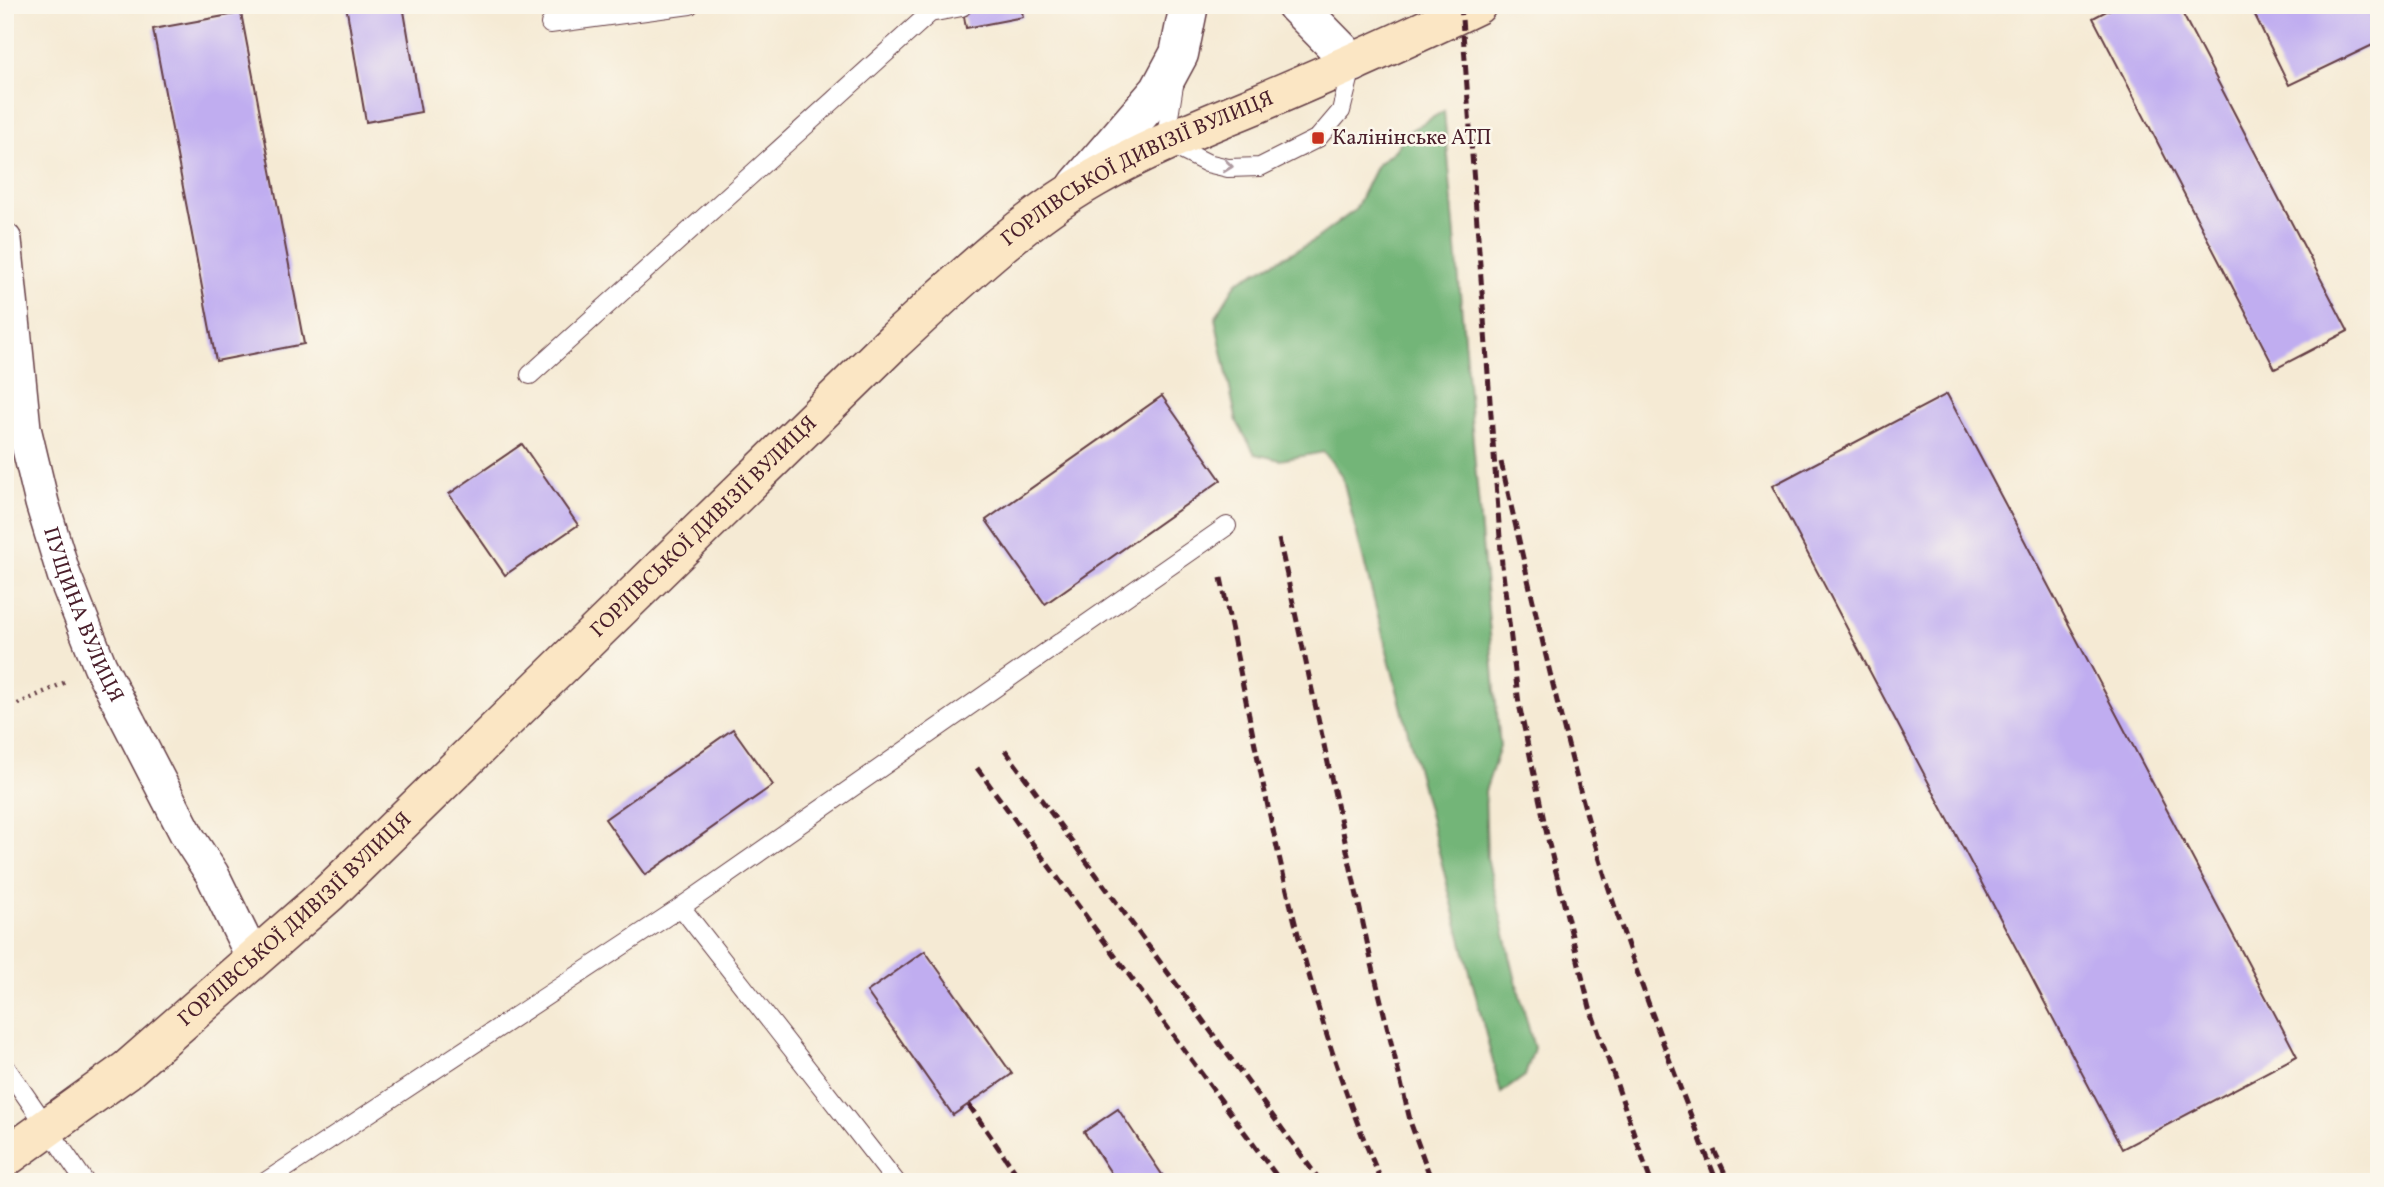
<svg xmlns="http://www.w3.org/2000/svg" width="2384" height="1187" viewBox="0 0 2384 1187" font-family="Vollkorn,serif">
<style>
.forest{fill:#73b578;stroke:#5e6a52;stroke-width:2}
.building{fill:#c0adf0}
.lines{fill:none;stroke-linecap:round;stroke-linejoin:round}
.service-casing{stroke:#643d44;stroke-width:20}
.minor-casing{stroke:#643d44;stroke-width:36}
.tertiary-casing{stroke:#643d44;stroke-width:41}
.secondary-casing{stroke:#643d44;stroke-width:41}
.path{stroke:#643d44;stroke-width:4.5;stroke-dasharray:2 5;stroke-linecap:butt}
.service{stroke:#fff;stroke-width:18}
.minor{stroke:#fff;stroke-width:33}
.tertiary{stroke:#fff;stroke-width:38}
.secondary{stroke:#fbe6c4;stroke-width:38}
.rail{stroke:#4a1f2b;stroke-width:5;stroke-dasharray:10 5;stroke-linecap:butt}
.oneway{stroke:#ae9aa0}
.poi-dot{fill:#c8321e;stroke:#fbf7ec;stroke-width:2.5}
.labels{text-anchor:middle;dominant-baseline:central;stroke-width:5;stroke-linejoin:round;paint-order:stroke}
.poi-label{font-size:21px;fill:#4a1f2b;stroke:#fbf7ec;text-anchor:start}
.street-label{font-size:21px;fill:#4a1f2b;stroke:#fbf7ec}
</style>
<rect width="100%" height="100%" fill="#fbf7ec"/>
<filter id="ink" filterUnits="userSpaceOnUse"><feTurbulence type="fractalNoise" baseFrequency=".0143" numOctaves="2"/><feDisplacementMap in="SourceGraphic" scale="14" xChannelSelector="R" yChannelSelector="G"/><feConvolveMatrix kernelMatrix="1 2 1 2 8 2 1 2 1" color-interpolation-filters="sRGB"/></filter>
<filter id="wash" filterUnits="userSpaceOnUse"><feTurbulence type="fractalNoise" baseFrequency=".00686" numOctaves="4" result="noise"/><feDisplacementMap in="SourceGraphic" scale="28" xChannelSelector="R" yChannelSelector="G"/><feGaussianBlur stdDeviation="1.57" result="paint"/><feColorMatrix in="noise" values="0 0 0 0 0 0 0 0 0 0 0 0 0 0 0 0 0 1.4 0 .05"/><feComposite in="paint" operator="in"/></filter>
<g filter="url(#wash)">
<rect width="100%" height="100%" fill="#f5ead4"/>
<path class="forest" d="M 1444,111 L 1500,747 L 1485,791 L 1487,858 L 1515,977 L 1534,1048 L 1525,1076 L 1501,1093 L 1342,476 L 1324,452 L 1280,460 L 1255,454 L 1237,422 L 1215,318 L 1237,282 L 1312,242 L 1355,210 L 1377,165 L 1395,150 L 1408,132 Z"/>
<g id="blocks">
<path class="building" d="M 346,5 L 403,5 L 421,112 L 366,122 Z
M 962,5 L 1021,5 L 1023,17 L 966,28 Z
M 2118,5 L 2178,5 L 2348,331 L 2275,369 L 2093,18 Z
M 2250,5 L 2379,5 L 2379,42 L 2289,85 Z
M 241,13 L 304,344 L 216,361 L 153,29 Z
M 1947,394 L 2297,1056 L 2122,1149 L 1772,486 Z
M 1162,396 L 1221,480 L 1045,604 L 986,520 Z
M 522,444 L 578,525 L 505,575 L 449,494 Z
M 733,729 L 773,785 L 645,875 L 605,819 Z
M 925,951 L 1012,1074 L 953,1115 L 867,992 Z
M 1118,1109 L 1167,1182 L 1117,1182 L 1084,1132 Z"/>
</g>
</g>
<g filter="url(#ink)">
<use href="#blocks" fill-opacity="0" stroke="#643d44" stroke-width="2"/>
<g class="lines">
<defs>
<path id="service" d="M 930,13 L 962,7
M 550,24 L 690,5
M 1174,85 L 1165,142 L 1207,163 L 1228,168 L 1260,167 L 1318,138 L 1341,111 L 1353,63
M 530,375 L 930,13 L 929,5
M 681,907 L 896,1182
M 5,1066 L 85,1182
M 265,1182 L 681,907 L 1227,526"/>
<g id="minor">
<path id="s1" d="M 5,240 L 24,428 L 42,503 L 64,575 L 100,666 L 188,837 L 212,874 L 254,960"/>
</g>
<path id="tertiary" d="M 1296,5 L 1353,63
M 1078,185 L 1159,91 L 1179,54 L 1189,5"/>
<g id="secondary">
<path id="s2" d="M 5,1158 L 127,1070 L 329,893 L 894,341 C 957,283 1020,221 1095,178 C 1147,148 1204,126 1259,103 C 1332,72 1405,40 1477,5"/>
</g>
</defs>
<use href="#service" class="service-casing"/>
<use href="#minor" class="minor-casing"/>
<use href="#tertiary" class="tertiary-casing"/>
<use href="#secondary" class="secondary-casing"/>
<path class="path" d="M 5,710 L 68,681"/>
<use href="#service" class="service"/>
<use href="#minor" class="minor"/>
<use href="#tertiary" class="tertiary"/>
<use href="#secondary" class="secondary"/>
<path class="rail" d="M 1461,5 L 1502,565 L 1519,704 L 1549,844 L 1590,1008 L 1651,1182
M 1501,462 C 1528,579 1554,697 1586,812 C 1621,938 1669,1060 1717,1182
M 1279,539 L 1371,960 L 1411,1124 L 1432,1182
M 1221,578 C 1263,779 1298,994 1382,1182
M 1005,750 L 1321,1182
M 977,768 L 1281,1182
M 969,1105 L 1022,1182
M 1714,1150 L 1729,1182"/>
</g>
<defs><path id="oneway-chevron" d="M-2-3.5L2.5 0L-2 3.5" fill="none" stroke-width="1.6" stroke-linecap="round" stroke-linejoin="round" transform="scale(1.75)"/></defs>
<use class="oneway" href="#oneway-chevron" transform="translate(1228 166) rotate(6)"/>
</g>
<rect class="poi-dot" x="1311" y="131" width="14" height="14" rx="3.5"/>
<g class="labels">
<g class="poi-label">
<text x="1332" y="138">Калінінське АТП</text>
</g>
<g class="street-label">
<text stroke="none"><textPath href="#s2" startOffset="1510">ГОРЛІВСЬКОЇ ДИВІЗІЇ ВУЛИЦЯ</textPath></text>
<text stroke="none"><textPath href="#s2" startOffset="943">ГОРЛІВСЬКОЇ ДИВІЗІЇ ВУЛИЦЯ</textPath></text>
<text stroke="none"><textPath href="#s1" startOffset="385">ПУЩИНА ВУЛИЦЯ</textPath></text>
<text stroke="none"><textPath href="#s2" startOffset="376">ГОРЛІВСЬКОЇ ДИВІЗІЇ ВУЛИЦЯ</textPath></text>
</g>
</g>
<rect width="2384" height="1187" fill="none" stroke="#fbf7ec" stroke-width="28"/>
</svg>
